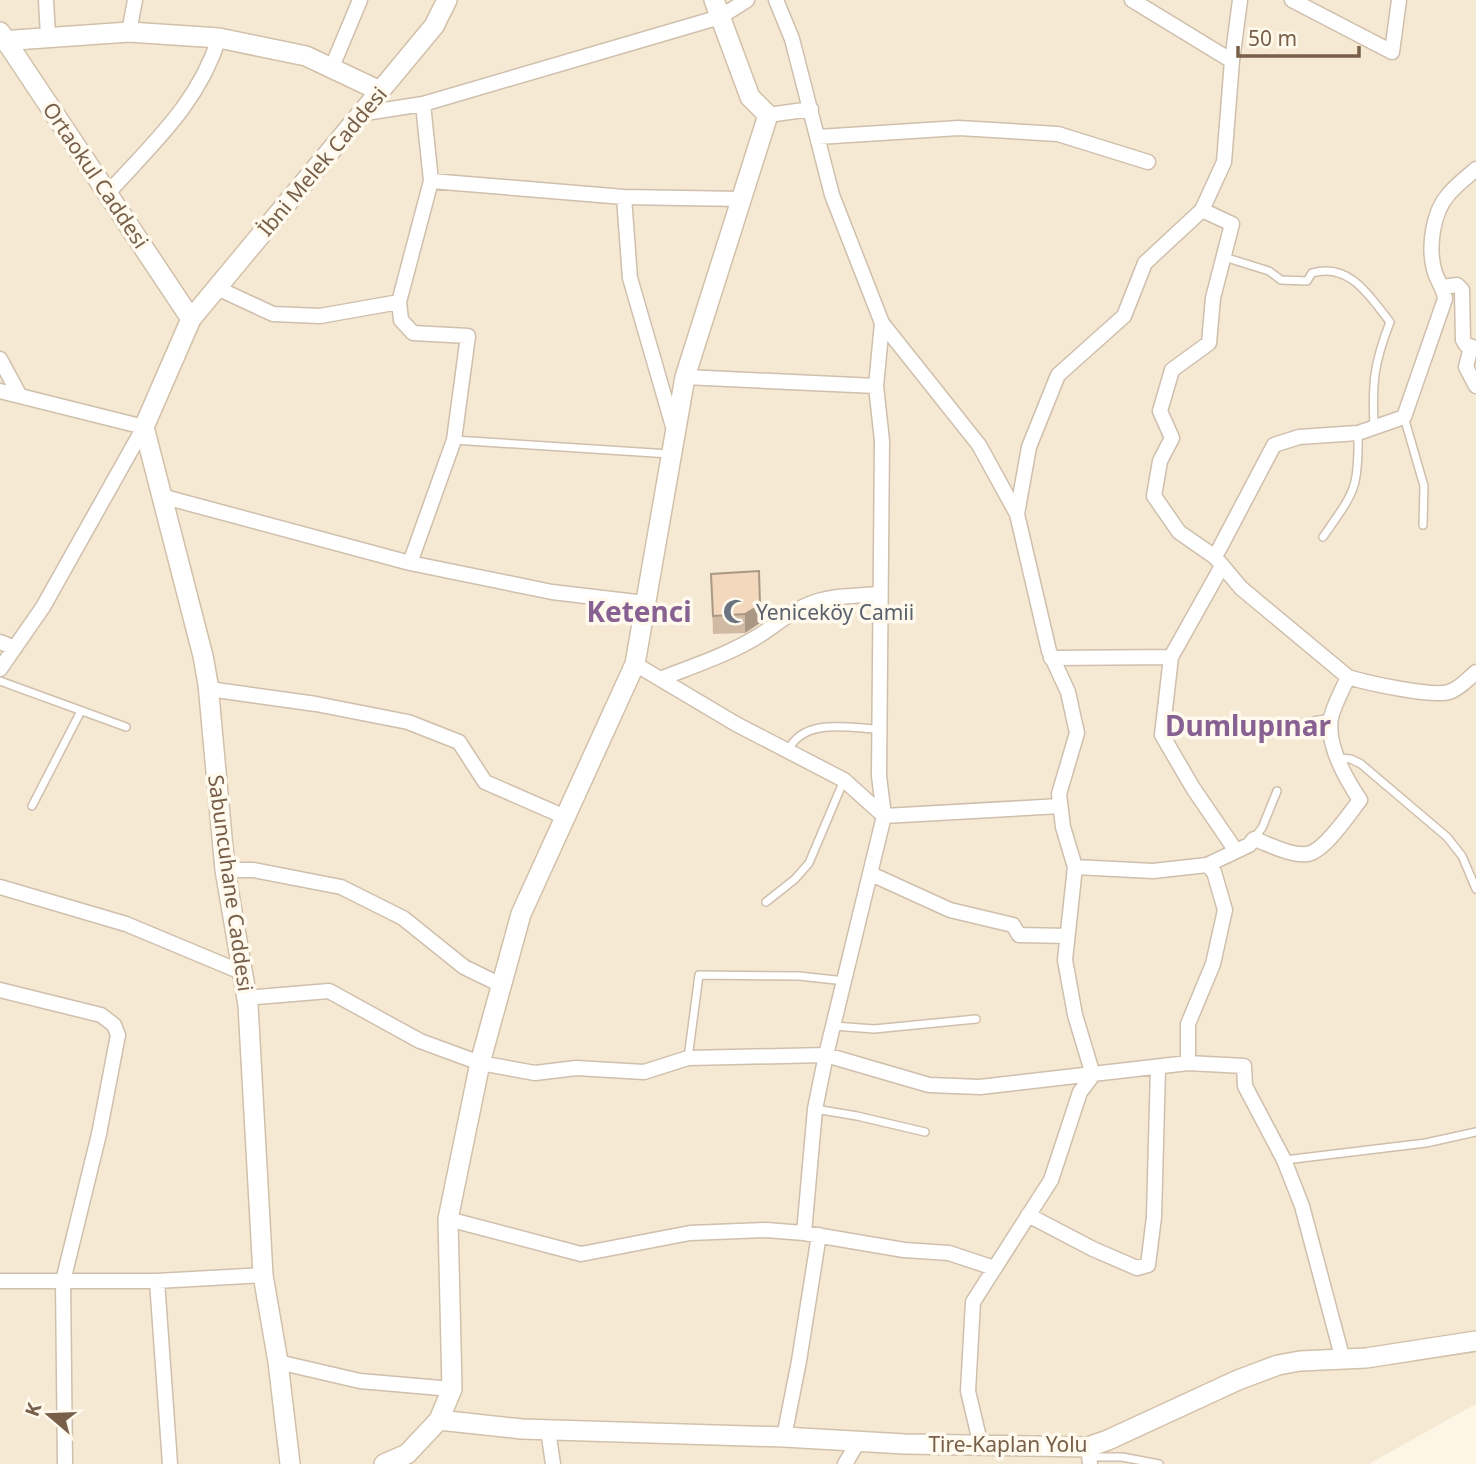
<svg xmlns="http://www.w3.org/2000/svg" width="1476" height="1464" viewBox="0 0 1476 1464" font-family="'Noto Sans',sans-serif">
<style>
.residential{fill:#f5e9d4}
.lines{fill:none;stroke-linecap:round;stroke-linejoin:round}
.lane-casing{stroke:#cfbfac;stroke-width:10}
.street-casing{stroke:#cfbfac;stroke-width:17}
.secondary-casing{stroke:#d2c0a9;stroke-width:22}
.lane{stroke:#fff;stroke-width:7}
.street{stroke:#fff;stroke-width:14}
.secondary{stroke:#fff;stroke-width:19}
.wall{fill:#d1baa3}
.shaded-wall{fill:#aa9784}
.building{fill:#f3d8bd;stroke:#aa9784;stroke-width:2}
.labels{text-anchor:middle;dominant-baseline:central;stroke-width:7;stroke-linejoin:round;paint-order:stroke}
.street-label{font-size:21px;fill:#775f4a;stroke:#fffaed}
.worship-label{font-size:21px;fill:#5b616d;stroke:#fffaed;text-anchor:start}
.district-label{font-size:28px;font-weight:bold;fill:#886193;stroke:#fffaed}
</style>
<rect width="100%" height="100%" fill="#fdf6e6"/>
<path class="residential" d="M 0,0 L 1476,0 L 1476,1404 L 1369,1464 L 0,1464 Z"/>
<g class="lines">
<defs>
<path id="lane" d="M 1224,257 L 1269,271 L 1281,280 L 1307,281 L 1312,273 C 1350,262 1370,297 1390,322 C 1374,363 1372,382 1374,426
M 1404,417 L 1424,486 L 1423,525
M 454,440 L 670,454
M 1323,537 C 1354,492 1359,490 1358,434
M 0,681 L 126,727
M 1264,736 L 1307,722 L 1331,718
M 788,751 C 803,717 849,728 879,729
M 1338,758 L 1351,759 L 1361,764 L 1447,837 L 1462,856 L 1476,889
M 32,806 L 81,711
M 1254,838 L 1262,828 L 1277,791
M 766,902 L 795,879 L 809,863 L 844,780
M 834,1026 L 874,1029 L 976,1019
M 688,1058 L 699,975 L 799,976 L 845,981
M 815,1109 L 857,1116 L 925,1132
M 1285,1160 L 1426,1143 L 1476,1132
M 1089,1457 L 1122,1457 L 1159,1464"/>
<path id="street" d="M 46,0 L 48,36
M 776,0 L 792,39 L 832,195 L 882,323 L 876,386 L 882,441 L 879,776 L 884,816 L 826,1055 L 815,1109 L 804,1233
M 1132,0 L 1232,61
M 1292,0 L 1392,52 L 1399,0
M 129,32 L 135,0
M 332,67 L 360,0
M 359,114 L 423,104 L 720,17 L 747,0
M 768,115 L 811,109
M 818,137 L 959,128 L 1058,134 L 1148,162
M 431,181 L 624,197 L 742,199
M 108,193 C 153,143 198,104 219,38
M 624,197 L 630,278 L 674,430
M 1443,287 L 1457,285 L 1462,290 L 1463,340 L 1466,345 L 1476,348
M 217,288 L 273,314 L 320,316 L 399,302 L 431,181 L 423,104
M 399,302 L 401,320 L 413,333 L 468,336 L 454,440 L 410,563
M 882,323 L 979,445 L 1017,514 L 1049,651 L 1068,692 L 1077,733 L 1059,794 L 1063,827 L 1075,867 L 1065,960 L 1075,1015 L 1093,1075
M 1471,347 L 1466,367 L 1476,386
M 0,359 L 20,396
M 685,377 L 876,386
M 0,391 L 144,427 L 43,607 L 0,669
M 161,496 L 410,563 L 552,592 L 645,603
M 1017,514 L 1029,447 L 1058,375 L 1124,316 L 1145,263 L 1202,210 L 1224,162 L 1232,61 L 1240,0
M 1215,557 L 1274,445 L 1299,437 L 1358,433 L 1404,417 L 1445,299 C 1444,287 1436,280 1434,269 C 1428,247 1433,212 1448,195 C 1456,185 1467,177 1476,169
M 0,642 L 15,648
M 1171,657 L 1222,566
M 1051,658 L 1171,657 L 1162,735 L 1193,788 L 1236,851
M 635,664 L 736,724 L 844,780 L 884,816 L 1060,806
M 1348,677 C 1367,683 1432,697 1449,692 C 1459,689 1468,679 1476,672
M 660,679 C 693,666 730,654 760,635 C 778,623 794,609 815,602 C 836,595 859,596 880,594
M 209,689 L 316,704 L 408,722 L 459,742 L 485,782 L 565,817
M 1075,867 L 1153,871 L 1207,865 L 1249,845 L 1254,839 C 1269,844 1290,856 1307,854 C 1324,852 1349,814 1360,800 C 1346,779 1326,745 1331,718 C 1334,704 1343,689 1348,677 L 1241,588 L 1215,557 L 1179,532 L 1154,496 L 1160,461 L 1172,438 L 1160,411 L 1172,370 L 1209,343 L 1213,298 L 1232,224 L 1202,210
M 225,870 L 254,870 L 341,887 L 403,918 L 464,967 L 501,985
M 871,874 L 950,910 L 1013,925 L 1019,935 L 1067,936
M 0,887 L 126,924 L 241,972
M 0,990 L 101,1015 L 114,1025 L 118,1035 L 99,1134 L 63,1281 L 65,1464
M 246,998 L 329,991 L 420,1041 L 480,1063 L 535,1073 L 576,1068 L 644,1072 L 688,1058 L 826,1055 L 929,1085 L 980,1087 L 1188,1063 L 1244,1066 L 1245,1086 L 1284,1160 L 1302,1206 L 1343,1360
M 1188,1063 L 1188,1024 L 1213,964 L 1225,910 L 1214,872 L 1207,865
M 1028,1215 L 1093,1249 L 1137,1268 L 1148,1265 L 1154,1217 L 1158,1067
M 448,1219 L 581,1254 L 690,1233 L 766,1230 L 804,1233 L 904,1250 L 949,1253 L 994,1268
M 0,1281 L 157,1281 L 263,1275
M 157,1281 L 170,1464
M 278,1362 L 360,1381 L 452,1389
M 548,1430 L 553,1464
M 784,1437 L 799,1361 L 819,1235
M 981,1446 L 968,1391 L 973,1302 L 1051,1180 L 1080,1092 L 1093,1075
M 1088,1447 L 1090,1464
M 845,1464 L 858,1442"/>
<path id="secondary" d="M 0,32 L 191,319
M 0,41 L 129,32 L 219,38 L 306,56 L 380,91
M 439,1420 L 522,1429 L 784,1437 L 905,1444 L 1088,1447 L 1108,1440 L 1238,1380 L 1278,1365 L 1300,1361 L 1366,1358 L 1476,1341
M 290,1464 L 278,1362 L 263,1275 L 248,1005 L 225,870 L 208,684 L 203,656 L 144,427 L 191,319 L 434,26 L 447,0
M 384,1464 L 407,1454 L 439,1420 L 452,1389 L 448,1219 L 480,1063 L 521,914 L 635,664 L 685,377 L 768,115 L 750,97 L 714,0"/>
</defs>
<use href="#lane" class="lane-casing"/>
<use href="#street" class="street-casing"/>
<use href="#secondary" class="secondary-casing"/>
<use href="#lane" class="lane"/>
<use href="#street" class="street"/>
<use href="#secondary" class="secondary"/>
</g>
<path class="wall" d="M 711,574 L 760,623 L 745,633 L 713,634 Z"/>
<path class="shaded-wall" d="M 760,605 L 760,623 L 745,633 L 745,614 Z"/>
<path class="building" d="M 759,571 L 760,605 L 745,614 L 713,616 L 711,574 Z"/>
<defs>
<symbol id="mosque-bare" viewBox="-9 -9 18 18"><path d="M3.5-4.9A6 6 0 1 0 3.5 4.9A5 5 0 1 1 3.5-4.9Z" fill="#6b7280" stroke="#fffaed" stroke-width="2.5" paint-order="stroke"/></symbol>
</defs>
<g fill-rule="evenodd">
<use href="#mosque-bare" x="718" y="594" width="35" height="35"/>
</g>
<g class="labels">
<g class="street-label">
<text transform="translate(322 161) rotate(-50)">İbni Melek Caddesi</text>
<text transform="translate(96 175) rotate(56)">Ortaokul Caddesi</text>
<text transform="translate(231 883) rotate(82)">Sabuncuhane Caddesi</text>
<text x="1008" y="1444">Tire-Kaplan Yolu</text>
</g>
<g class="worship-label">
<text x="756" y="612">Yeniceköy Camii</text>
</g>
<g class="district-label">
<text x="639" y="611">Ketenci</text>
<text x="1248" y="725">Dumlupınar</text>
</g>
</g>
<g transform="translate(49 1415) rotate(289)" stroke="#fffaed" stroke-width="5" paint-order="stroke">
<path d="M0-5L12 26L0 18L-12 26Z" fill="#775f4a"/>
<text y="-10" font-size="19" font-weight="bold" text-anchor="middle" fill="#775f4a">K</text>
</g>
<path d="M1238 46v10h121v-10" fill="none" stroke="#775f4a" stroke-width="3.5"/>
<text x="1248" y="46" font-size="21" fill="#775f4a" stroke="#fffaed" stroke-width="5" paint-order="stroke">50 m</text>
</svg>
